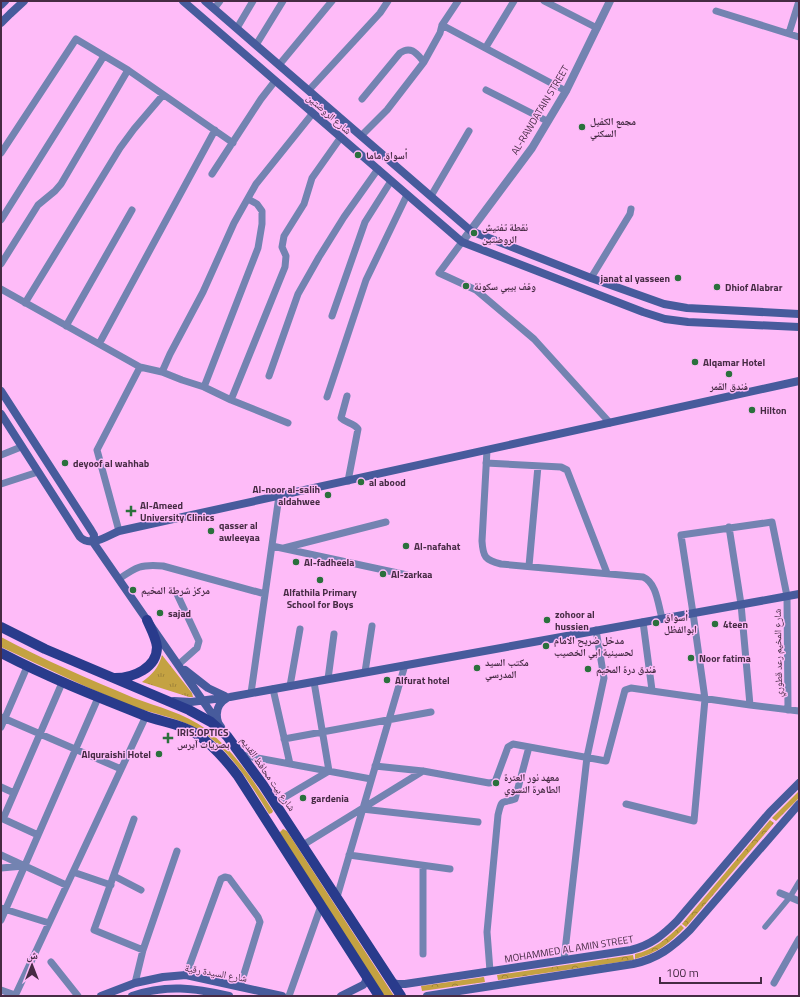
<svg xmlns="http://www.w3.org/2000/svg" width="800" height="997" viewBox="0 0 800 997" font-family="'Titillium Web','Noto Naskh Arabic',sans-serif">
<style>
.grass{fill:url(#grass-tufts)}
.forest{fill:url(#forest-crowns)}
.garden{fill:#c4a242}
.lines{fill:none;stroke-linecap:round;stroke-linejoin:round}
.pedestrian{stroke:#7383b1;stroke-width:5.5}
.minor{stroke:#7383b1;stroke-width:7}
.tertiary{stroke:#7383b1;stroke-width:8}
.secondary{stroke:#475b9c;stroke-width:8}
.primary{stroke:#293b8c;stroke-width:10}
.poi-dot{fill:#2a703c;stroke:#febbf8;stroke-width:1.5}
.labels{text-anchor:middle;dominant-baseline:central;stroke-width:3;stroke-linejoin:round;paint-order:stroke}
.street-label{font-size:10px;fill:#462b44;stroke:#febbf8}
.poi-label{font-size:10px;font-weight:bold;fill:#462b44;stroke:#febbf8;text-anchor:start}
</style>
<defs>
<pattern id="grass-tufts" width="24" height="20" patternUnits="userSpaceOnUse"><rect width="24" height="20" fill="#c4a242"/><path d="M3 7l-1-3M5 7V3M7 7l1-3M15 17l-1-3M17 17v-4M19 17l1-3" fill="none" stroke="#a18439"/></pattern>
<pattern id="forest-crowns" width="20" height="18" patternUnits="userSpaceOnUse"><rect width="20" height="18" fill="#c4a242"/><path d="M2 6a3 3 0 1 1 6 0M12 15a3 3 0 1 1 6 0" fill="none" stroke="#a18439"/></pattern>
</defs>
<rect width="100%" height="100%" fill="#febbf8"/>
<path class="grass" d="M 162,655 L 192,693 L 193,697 L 189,697 L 142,682 C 152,675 159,667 162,655 Z"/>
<path class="forest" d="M 799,791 L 799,798 L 776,821 L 772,818 Z
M 770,820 L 774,823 L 686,927 L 682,924 Z
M 681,925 L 684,928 C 669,944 657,953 635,959 L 635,954 C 654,950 667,938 681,925 Z
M 633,955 L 634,960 L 498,980 L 497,975 Z
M 484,977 L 485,982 L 422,991 L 421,986 Z"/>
<path class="garden" d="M 1,637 C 44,660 89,679 134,698 C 158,707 184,713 206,729 C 234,751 254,781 273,811 L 272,813 L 269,814 C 252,786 229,749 202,732 C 182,718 153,714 131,706 C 87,688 44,667 1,647 Z
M 283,829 L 287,831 L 394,996 L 384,996 L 280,837 L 280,832 Z"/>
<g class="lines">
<path class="pedestrian" d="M 765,927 L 790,897 L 799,882"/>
<path class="minor" d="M 544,1 L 597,28
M 214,9 L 220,1
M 716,11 L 799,37
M 442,25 L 566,91
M 237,28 L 253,1
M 789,33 L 799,1
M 256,45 L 283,1
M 486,47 L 514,1
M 279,65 L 332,1
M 309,90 L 380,13 L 388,1
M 486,90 L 547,121
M 362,99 L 400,53 C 411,45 417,54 424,62
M 361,136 L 387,110 L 424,62 L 440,33 L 442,25 L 458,1
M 1,153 L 76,39 L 128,70 L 233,143
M 212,174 L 261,99 L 275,81
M 431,196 L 469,131
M 1,220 L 104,56
M 462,242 L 439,273 L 476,290 L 534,339 L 610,423
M 1,264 L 38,205 L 55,191 L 61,184 L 128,70
M 591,278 L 630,214 L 631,209
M 1,289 L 140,367 L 162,372 L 182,380 L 204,387 L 231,400 L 288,423
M 25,303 L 120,148 L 134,129 L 163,95
M 332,316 L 365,222 L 391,181
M 66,326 L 132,210
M 99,344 L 215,130
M 162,372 L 170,354 L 203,292 L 234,223 L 256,184 L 313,113
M 269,376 L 298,294 L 319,257 L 344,217 L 378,169
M 204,387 L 258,248 L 262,224 L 262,211 L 257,204 L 248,199
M 347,396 L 341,418 C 346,423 354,423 358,429 L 348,481
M 327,397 L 366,280 L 407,195
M 231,400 L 285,267 L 286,256 L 282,247 L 284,236 L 304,204 L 312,178 L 341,137
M 487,450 L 482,541 C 483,557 485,560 501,564 L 643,577 C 657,583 658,605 662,618
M 1,455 L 21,447
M 486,463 L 561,467 L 567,470 L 607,573
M 1,484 L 38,472
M 729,527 L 741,604 L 750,705
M 119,531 L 97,450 L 140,367
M 272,546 L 407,575
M 284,548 L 386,522
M 529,566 L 538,466
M 119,579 C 136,567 141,564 163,566 L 265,594
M 177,594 L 199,641 L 197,648 L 179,664
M 643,622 L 652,690
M 365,672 L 372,626
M 328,679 L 334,634
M 290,686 L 300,629
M 273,689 L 290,764
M 251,693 L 279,496
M 1,717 L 121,769
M 1,727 L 27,667
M 284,739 L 431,712
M 242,755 L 371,779
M 375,766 L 423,771 L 489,783 L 495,782 L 508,747 L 513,744 L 606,761 L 625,690 L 631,688 L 750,705 L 799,711
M 1,787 L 14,793
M 275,803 L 329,771 L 314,682
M 626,804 L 694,821 L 705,699 L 693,613 L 681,535 L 772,522 L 787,596 L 788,710
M 362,809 L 478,822
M 1,818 L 38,835
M 3,819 L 62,683
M 134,819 L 94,930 L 143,950
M 303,845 L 423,771
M 1,855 L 66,885
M 349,855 L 450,869
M 1,868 L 24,866
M 73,872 L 111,885
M 114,876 L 141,890
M 780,893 L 799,901
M 337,897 L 405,665
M 1,908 L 49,923
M 1,920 L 98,698
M 423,954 L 423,866
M 564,960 L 587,757 L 604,678 L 596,630
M 51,962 L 78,996
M 490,971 L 487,932 L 498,815 C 502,798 501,804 515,799 L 529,747
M 186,975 L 221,879 L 225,877 L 229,878 L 258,917 L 260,922 L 240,987
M 135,983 L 143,950 L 177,851
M 774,983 L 799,939
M 1,990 L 15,995
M 15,996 L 146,716
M 289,996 L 321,906"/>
<path class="tertiary" d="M 462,242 L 532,148 L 566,91 L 610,1"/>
<path class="secondary" d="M 183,1 L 462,242 L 643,312 L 665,319 L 688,322 L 799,327
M 205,1 L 471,231 L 591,278 L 664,304 L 687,308 L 799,314
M 1,5 L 5,1
M 1,23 L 10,14 L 24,1
M 1,391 L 91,530 L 94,535 L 93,542 L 221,727
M 1,414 L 80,537 C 91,548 107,536 119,531 L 799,381
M 185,670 L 208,688 L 225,696
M 174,701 L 191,702 L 230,697 L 799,594
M 218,722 C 215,712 218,703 227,698
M 393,983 L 397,984 L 405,984 L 631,950 C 651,945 663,935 677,921 L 770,812 L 799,783
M 101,996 L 135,983 L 163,977 L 186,975 L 282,996
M 132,996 C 166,984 195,988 229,996
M 341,996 L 363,985 L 365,983 L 367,977
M 427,996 L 633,964 C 657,959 673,947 690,930 L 799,804"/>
<path class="primary" d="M 1,627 L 45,649 L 189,710 L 211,722 L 227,736 L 263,785 L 401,996
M 1,653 C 47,677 95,696 143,715 C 160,722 179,723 195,733 C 212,744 226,760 238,776 L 379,996
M 115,678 C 133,678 157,668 157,647 C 156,638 151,629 147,620"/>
</g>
<g class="poi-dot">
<circle cx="582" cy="127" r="4"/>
<circle cx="358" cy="155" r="4"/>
<circle cx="474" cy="233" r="4"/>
<circle cx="678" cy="278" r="4"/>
<circle cx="466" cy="286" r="4"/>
<circle cx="717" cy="287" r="4"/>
<circle cx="695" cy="362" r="4"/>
<circle cx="729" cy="374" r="4"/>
<circle cx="752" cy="410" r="4"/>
<circle cx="65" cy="463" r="4"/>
<circle cx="361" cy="482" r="4"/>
<circle cx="328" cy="495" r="4"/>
<path d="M129 505h4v4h4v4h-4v4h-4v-4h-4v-4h4z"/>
<circle cx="211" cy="531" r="4"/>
<circle cx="406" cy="546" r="4"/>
<circle cx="296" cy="562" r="4"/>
<circle cx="383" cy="574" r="4"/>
<circle cx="320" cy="580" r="4"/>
<circle cx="133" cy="590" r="4"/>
<circle cx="160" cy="613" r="4"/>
<circle cx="547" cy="620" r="4"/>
<circle cx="656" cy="623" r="4"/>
<circle cx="715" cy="624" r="4"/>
<circle cx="546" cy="646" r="4"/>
<circle cx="691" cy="658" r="4"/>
<circle cx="477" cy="668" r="4"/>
<circle cx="588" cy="669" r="4"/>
<circle cx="387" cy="680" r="4"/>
<path d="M166 732h4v4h4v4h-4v4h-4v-4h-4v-4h4z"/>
<circle cx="159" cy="754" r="4"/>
<circle cx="496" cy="783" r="4"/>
<circle cx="303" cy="798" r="4"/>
</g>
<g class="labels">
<g class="street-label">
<text transform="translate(540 110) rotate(-59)">AL-RAWDATAIN STREET</text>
<text transform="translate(329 114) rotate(41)">شارع الروضتين</text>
<text transform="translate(778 653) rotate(-91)">شارع المخيم رعد قطوري</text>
<text transform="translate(268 774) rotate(55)">شارع بيت محافظ القديم</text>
<text transform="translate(569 949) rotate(-9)">MOHAMMED AL AMIN STREET</text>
<text transform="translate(216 973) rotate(10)">شارع السيدة رقية</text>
</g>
<g class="poi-label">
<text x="590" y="121">مجمع الكفيل<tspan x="590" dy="12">السكني</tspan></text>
<text x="366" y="155">أسواق ماما</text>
<text x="482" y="227">نقطة تفتيش<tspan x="482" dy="12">الروضتين</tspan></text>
<text x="670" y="278" text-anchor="end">janat al yasseen</text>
<text x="474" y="286">وقف بيبي سكونة</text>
<text x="725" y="287">Dhiof Alabrar</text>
<text x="703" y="362">Alqamar Hotel</text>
<text x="729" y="386" text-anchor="middle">فندق القمر</text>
<text x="760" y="410">Hilton</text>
<text x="73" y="463">deyoof al wahhab</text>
<text x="369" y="482">al abood</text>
<text x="320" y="489" text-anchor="end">Al-noor al-salih<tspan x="320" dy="12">aldahwee</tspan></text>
<text x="140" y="505">Al-Ameed<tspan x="140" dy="12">University Clinics</tspan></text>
<text x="219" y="525">qasser al<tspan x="219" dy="12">awleeyaa</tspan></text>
<text x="414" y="546">Al-nafahat</text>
<text x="304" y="562">Al-fadheela</text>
<text x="391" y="574">Al-zarkaa</text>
<text x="141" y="590">مركز شرطة المخيم</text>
<text x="320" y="592" text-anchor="middle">Alfathila Primary<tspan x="320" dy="12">School for Boys</tspan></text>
<text x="168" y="613">sajad</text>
<text x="555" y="614">zohoor al<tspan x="555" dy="12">hussien</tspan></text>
<text x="664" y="617">أسواق<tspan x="664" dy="12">ابوالفظل</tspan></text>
<text x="723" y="624">4teen</text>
<text x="554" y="640">مدخل ضريح الامام<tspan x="554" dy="12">لحسينية ابي الخصيب</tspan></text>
<text x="699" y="658">Noor fatima</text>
<text x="485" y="662">مكتب السيد<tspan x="485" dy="12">المدرسي</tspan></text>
<text x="596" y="669">فندق درة المخيم</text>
<text x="395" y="680">Alfurat hotel</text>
<text x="177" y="732">IRIS.OPTICS<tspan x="177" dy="12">بصريات آيرس</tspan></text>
<text x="151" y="754" text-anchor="end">Alquraishi Hotel</text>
<text x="504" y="777">معهد نور العترة<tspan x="504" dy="12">الطاهرة النسوي</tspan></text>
<text x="311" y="798">gardenia</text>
</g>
</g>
<rect width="800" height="997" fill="none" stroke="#462b44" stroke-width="4"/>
<g transform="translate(32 965)" stroke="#febbf8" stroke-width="3" paint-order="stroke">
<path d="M0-3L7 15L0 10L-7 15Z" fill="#462b44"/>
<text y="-6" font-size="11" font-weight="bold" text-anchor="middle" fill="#462b44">ش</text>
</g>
<path d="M660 977v6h101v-6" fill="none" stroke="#462b44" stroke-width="2"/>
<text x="666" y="977" font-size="12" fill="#462b44" stroke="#febbf8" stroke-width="3" paint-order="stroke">100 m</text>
</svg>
